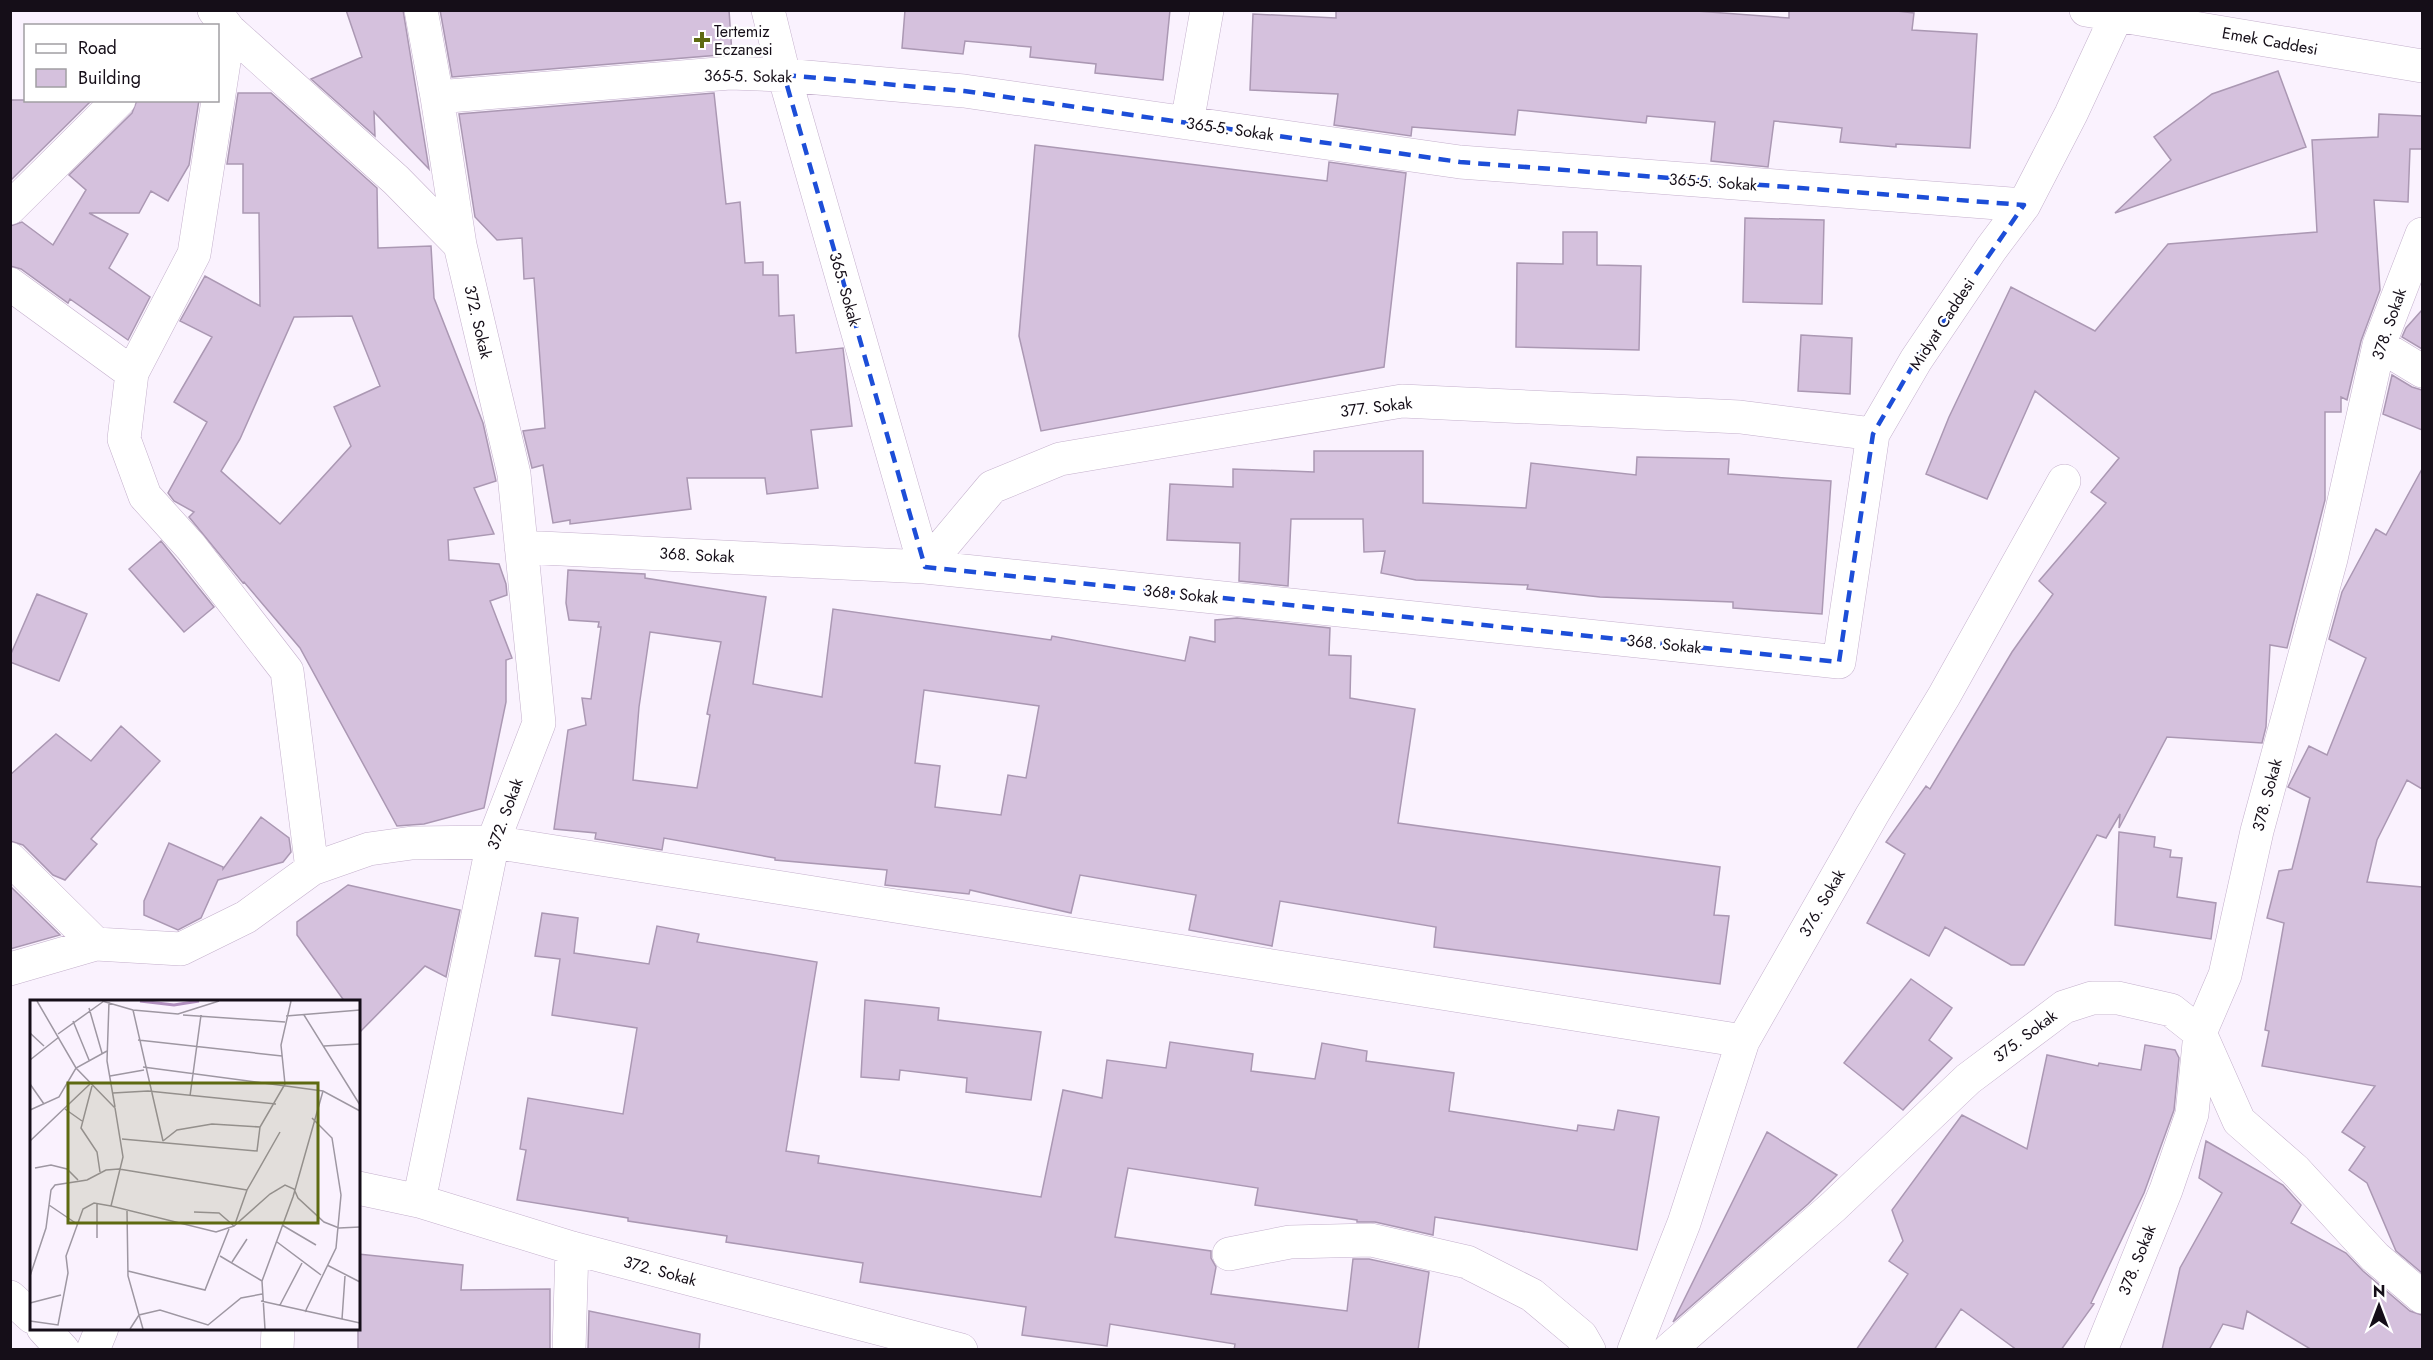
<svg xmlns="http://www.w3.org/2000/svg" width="2433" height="1360" viewBox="0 0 2433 1360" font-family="Jost,sans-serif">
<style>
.building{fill:#d5c1dd;stroke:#ab98b3;stroke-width:1.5;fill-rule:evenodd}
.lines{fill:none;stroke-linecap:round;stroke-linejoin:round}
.minor-casing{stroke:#c4b0cc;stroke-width:34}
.minor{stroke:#fff;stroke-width:33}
.marked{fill:none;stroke:#1d4ed8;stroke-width:4.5;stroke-dasharray:12 8;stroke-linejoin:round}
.poi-dot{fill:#5e6a11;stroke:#fff;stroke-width:2}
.labels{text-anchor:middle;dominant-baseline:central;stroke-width:4.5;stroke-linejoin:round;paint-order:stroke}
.poi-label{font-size:16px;fill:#150e18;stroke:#fff;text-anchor:start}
.street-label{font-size:16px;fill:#150e18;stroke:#fff}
.inset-river{fill:none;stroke:#b18fbf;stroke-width:3}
.inset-road{fill:none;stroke:#9e97a2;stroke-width:1.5}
.view{fill:#5e6a11;fill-opacity:0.15;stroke:#5e6a11;stroke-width:3}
.inset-edge{fill:none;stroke:#150e18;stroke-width:3}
</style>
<rect width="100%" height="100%" fill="#faf2fe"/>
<path class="building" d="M 346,10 L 403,10 L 429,169 L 374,112 L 375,136 L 311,79 L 362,57 Z
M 440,10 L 729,10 L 732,54 L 452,77 Z
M 905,10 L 1170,10 L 1163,80 L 1095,73 L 1096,64 L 1030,57 L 1031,47 L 965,41 L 963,54 L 902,48 Z
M 1336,10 L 1683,10 L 1789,18 L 1789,10 L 1888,10 L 1914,13 L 1912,30 L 1977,34 L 1970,148 L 1896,144 L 1896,147 L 1840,142 L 1842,128 L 1774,121 L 1768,167 L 1711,161 L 1715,122 L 1647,116 L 1646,123 L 1518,110 L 1515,135 L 1412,127 L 1411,136 L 1334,125 L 1338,94 L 1250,90 L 1253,14 L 1336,18 Z
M 2278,71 L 2306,147 L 2115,213 L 2171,160 L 2154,137 L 2212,94 Z
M 238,93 L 271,93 L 377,188 L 378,248 L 431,246 L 434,298 L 483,423 L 496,481 L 474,488 L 494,534 L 448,540 L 449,560 L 499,564 L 506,584 L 507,595 L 490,601 L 512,658 L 506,660 L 506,702 L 484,808 L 424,824 L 397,826 L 300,648 L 244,582 L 243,583 L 189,517 L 194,512 L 174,501 L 168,493 L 207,422 L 174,402 L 212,337 L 180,321 L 205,276 L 260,306 L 259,213 L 243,213 L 243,164 L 227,164 ZM 352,316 L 380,386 L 334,407 L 351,446 L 280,524 L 221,471 L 240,439 L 294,317 Z
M 714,93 L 726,204 L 740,202 L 745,263 L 763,262 L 763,275 L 778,275 L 779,316 L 794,315 L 796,353 L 843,348 L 852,426 L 811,430 L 818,488 L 767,494 L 765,478 L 687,478 L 691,509 L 570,524 L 570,520 L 553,523 L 543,465 L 532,468 L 523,431 L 545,428 L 534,278 L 524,279 L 522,238 L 497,240 L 475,217 L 459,114 Z
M 10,100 L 92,100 L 10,181 Z
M 137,100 L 199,100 L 189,165 L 168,201 L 151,191 L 139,213 L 89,213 L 128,234 L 109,268 L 150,297 L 128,340 L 70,299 L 68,303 L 21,269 L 10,266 L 10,226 L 22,222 L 53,245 L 86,190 L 69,175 L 132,113 Z
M 2379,114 L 2422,116 L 2422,149 L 2410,149 L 2408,202 L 2374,200 L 2380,290 L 2361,341 L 2347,400 L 2341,397 L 2341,412 L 2325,412 L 2325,500 L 2287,648 L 2270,645 L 2266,727 L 2262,743 L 2167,737 L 2119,828 L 2120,814 L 2106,838 L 2097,835 L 2024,965 L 2011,965 L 1945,927 L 1929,956 L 1867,923 L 1905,854 L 1886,842 L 1926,786 L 1930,789 L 2012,652 L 2053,594 L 2039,581 L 2106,503 L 2091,492 L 2119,458 L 2035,391 L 1987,499 L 1926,474 L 1949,417 L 2011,287 L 2095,331 L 2168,244 L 2317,232 L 2312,140 L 2378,137 Z
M 1035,145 L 1327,181 L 1329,162 L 1406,173 L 1384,367 L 1041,431 L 1019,336 Z
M 1745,218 L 1824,220 L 1822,304 L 1743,302 Z
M 1563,232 L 1597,232 L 1597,265 L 1641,266 L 1639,350 L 1516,347 L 1517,263 L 1563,264 Z
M 2422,310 L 2422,349 L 2402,337 L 2406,328 Z
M 1801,335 L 1852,338 L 1850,394 L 1798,391 Z
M 2392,375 L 2412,387 L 2422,390 L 2422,430 L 2383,414 Z
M 1314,451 L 1423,451 L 1423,503 L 1526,508 L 1531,463 L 1636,475 L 1637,457 L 1729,459 L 1728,474 L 1831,481 L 1822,614 L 1733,608 L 1733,602 L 1600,597 L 1527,589 L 1528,585 L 1416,580 L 1381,573 L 1385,551 L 1364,552 L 1363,519 L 1291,519 L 1288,586 L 1239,581 L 1240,543 L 1167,540 L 1170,484 L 1233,487 L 1233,469 L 1314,472 Z
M 2422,469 L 2422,789 L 2407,780 L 2377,840 L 2367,882 L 2422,887 L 2422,1273 L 2396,1251 L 2367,1183 L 2349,1170 L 2365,1147 L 2342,1132 L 2375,1086 L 2262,1066 L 2269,1031 L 2265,1030 L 2284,923 L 2267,918 L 2279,871 L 2292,869 L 2310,798 L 2288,787 L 2309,746 L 2327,755 L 2366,658 L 2329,639 L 2342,592 L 2376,529 L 2386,535 Z
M 161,541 L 214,607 L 184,632 L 129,569 Z
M 568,570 L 645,574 L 645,578 L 766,597 L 753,684 L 822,697 L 833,609 L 1051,640 L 1052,636 L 1185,661 L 1190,637 L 1215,642 L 1215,620 L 1237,618 L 1330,628 L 1329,655 L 1351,656 L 1350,698 L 1415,709 L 1398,823 L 1720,867 L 1714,915 L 1729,916 L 1720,984 L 1434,947 L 1436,927 L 1280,901 L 1272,946 L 1189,930 L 1196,895 L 1080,875 L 1071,913 L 970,890 L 969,894 L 885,885 L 887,870 L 775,860 L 775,858 L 664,838 L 662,850 L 595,839 L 596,833 L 554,829 L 568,730 L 586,725 L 582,698 L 591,699 L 601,627 L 598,627 L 599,622 L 569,620 L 566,603 ZM 650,632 L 721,642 L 707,714 L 710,715 L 697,788 L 633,780 L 639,707 ZM 924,690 L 1039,706 L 1026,778 L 1008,775 L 1001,815 L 935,807 L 940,766 L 915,763 Z
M 37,594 L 87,614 L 59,681 L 10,662 L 10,656 Z
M 121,726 L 160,761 L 91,839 L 97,844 L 65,880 L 53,875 L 23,845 L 10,841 L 10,775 L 56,734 L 91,761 Z
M 261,817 L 289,838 L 291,852 L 283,862 L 218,880 L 201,918 L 178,930 L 144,915 L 144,901 L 169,843 L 223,867 L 223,869 Z
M 2119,832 L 2155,837 L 2154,847 L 2171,850 L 2170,857 L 2182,858 L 2177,897 L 2216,903 L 2211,939 L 2115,925 Z
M 348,885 L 460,910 L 446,977 L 425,966 L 358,1034 L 358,1002 L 345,1002 L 297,935 L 297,922 Z
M 10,886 L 60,935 L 10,949 Z
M 542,913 L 578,918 L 574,953 L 649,964 L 657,926 L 699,934 L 697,942 L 817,962 L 786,1151 L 819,1156 L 818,1163 L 1041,1197 L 1063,1090 L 1102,1098 L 1107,1060 L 1166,1068 L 1170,1042 L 1253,1054 L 1251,1071 L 1315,1079 L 1322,1043 L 1367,1051 L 1366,1061 L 1454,1073 L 1449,1111 L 1577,1131 L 1578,1125 L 1614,1130 L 1618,1110 L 1659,1117 L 1637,1250 L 1435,1217 L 1433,1235 L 1375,1222 L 1357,1222 L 1357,1220 L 1255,1205 L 1258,1188 L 1128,1168 L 1115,1237 L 1211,1251 L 1211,1258 L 1216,1267 L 1211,1294 L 1347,1311 L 1353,1259 L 1369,1259 L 1429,1272 L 1418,1350 L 1234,1350 L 1235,1344 L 1110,1324 L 1107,1346 L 1022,1335 L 1026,1307 L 860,1282 L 863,1263 L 726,1242 L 727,1236 L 628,1221 L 628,1218 L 517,1200 L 526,1150 L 520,1149 L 528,1098 L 623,1114 L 637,1028 L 552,1015 L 560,959 L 535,956 Z
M 1911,979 L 1952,1008 L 1929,1040 L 1952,1058 L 1903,1110 L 1844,1063 Z
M 865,1000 L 939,1008 L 938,1020 L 1041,1032 L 1031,1100 L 966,1092 L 967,1078 L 900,1070 L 899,1080 L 861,1077 Z
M 2145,1045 L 2175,1050 L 2179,1058 L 2174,1110 L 2144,1193 L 2091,1303 L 2094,1304 L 2061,1350 L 2017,1350 L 1961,1309 L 1934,1350 L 1856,1350 L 1908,1274 L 1889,1261 L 1903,1241 L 1892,1210 L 1962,1115 L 2027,1149 L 2047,1055 L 2098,1066 L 2099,1063 L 2141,1070 Z
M 1767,1132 L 1837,1175 L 1808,1204 L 1673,1322 Z
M 2206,1141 L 2283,1185 L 2301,1205 L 2291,1223 L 2346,1253 L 2363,1271 L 2410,1311 L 2422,1315 L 2422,1350 L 2312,1350 L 2247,1311 L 2243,1329 L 2223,1324 L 2209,1350 L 2162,1350 L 2180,1268 L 2222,1193 L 2199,1178 Z
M 358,1254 L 463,1265 L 461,1290 L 550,1289 L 550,1350 L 358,1350 Z
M 589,1311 L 700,1334 L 699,1350 L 588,1350 Z"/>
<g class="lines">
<defs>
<path id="minor" d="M 214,10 L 229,30 L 396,180 L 460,245 L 514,474 L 539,723 L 493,842 L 419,1201 L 572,1248 L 961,1350
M 421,10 L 437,97 L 460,245
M 768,10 L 784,75 L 925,567
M 2086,10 L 2422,66
M 229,30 L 194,254 L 132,373 L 124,439 L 145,496 L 191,547 L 287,671 L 312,869
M 437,97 L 730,73 L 784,75 L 964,91 L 1460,162 L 2024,205
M 1187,123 L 1207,10
M 10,208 L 119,100
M 10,284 L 132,373
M 2379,345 L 2422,371
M 521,547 L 925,567 L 1839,662 L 1873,434 L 1916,360 L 1991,249 L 2024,205 L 2071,114 L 2117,15 L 2117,10
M 925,567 L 992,487 L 1060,459 L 1402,401 L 1740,417 L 1873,434
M 10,859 L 96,944
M 10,969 L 96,944 L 181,949 L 246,917 L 312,869 L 369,849 L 412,843 L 493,842 L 1743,1041
M 358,1188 L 419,1201
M 1229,1254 L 1290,1242 L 1371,1240 L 1467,1262 L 1532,1295 L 1581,1336 L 1589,1350
M 10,1297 L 32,1317
M 43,1328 L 63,1350
M 93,1350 L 102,1328
M 277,1350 L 278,1328
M 569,1350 L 572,1248
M 1634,1350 L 1684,1223 L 1743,1041 L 1872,815 L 1944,696 L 2064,481
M 1669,1350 L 1833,1207 L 1968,1079 L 2064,1007 L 2092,998 L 2118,998 L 2171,1010 L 2200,1033 L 2239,1121 L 2295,1170 L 2375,1257 L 2422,1297
M 2101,1350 L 2166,1190 L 2192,1114 L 2200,1033 L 2225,975 L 2257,831 L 2331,559 L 2379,345 L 2422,234"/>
</defs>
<use href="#minor" class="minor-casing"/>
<use href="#minor" class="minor"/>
</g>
<path class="marked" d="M 784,75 L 964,91 L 1460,162 L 2024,205 L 1916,360 L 1873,434 L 1839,662 L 925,567 Z"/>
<path class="poi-dot" d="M699 31h6v6h6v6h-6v6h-6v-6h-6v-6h6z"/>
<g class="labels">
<g class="poi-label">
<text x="714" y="31">Tertemiz<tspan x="714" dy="18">Eczanesi</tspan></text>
</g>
<g class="street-label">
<text transform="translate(2270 41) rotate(10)">Emek Caddesi</text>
<text transform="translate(748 76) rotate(1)">365-5. Sokak</text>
<text transform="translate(1230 129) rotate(8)">365-5. Sokak</text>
<text transform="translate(1713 182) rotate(4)">365-5. Sokak</text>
<text transform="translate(845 289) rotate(74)">365. Sokak</text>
<text transform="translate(478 322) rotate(77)">372. Sokak</text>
<text transform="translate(1942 324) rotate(-57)">Midyat Caddesi</text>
<text transform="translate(2389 324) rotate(-71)">378. Sokak</text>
<text transform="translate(1376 407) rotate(-7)">377. Sokak</text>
<text transform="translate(697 555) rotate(3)">368. Sokak</text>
<text transform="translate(1181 594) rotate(6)">368. Sokak</text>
<text transform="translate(1664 644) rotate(6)">368. Sokak</text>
<text transform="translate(2267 795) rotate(-75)">378. Sokak</text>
<text transform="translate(505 814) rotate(-70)">372. Sokak</text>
<text transform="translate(1822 903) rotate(-60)">376. Sokak</text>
<text transform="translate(2025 1036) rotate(-37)">375. Sokak</text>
<text transform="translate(2137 1260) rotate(-68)">378. Sokak</text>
<text transform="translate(660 1271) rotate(15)">372. Sokak</text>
</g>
</g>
<g transform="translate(30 1000)">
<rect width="330" height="330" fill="#faf2fe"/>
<path class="inset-river" d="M 110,1 L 144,5 L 169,1"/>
<path class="inset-road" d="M 7,1 L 46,68 L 85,108 L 93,157 L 81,206 L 186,232 L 204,226 L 240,194 L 255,185 L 264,189 L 268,198 L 294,222 L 309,228 L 330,227M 72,1 L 103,10 L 148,14 L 189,1M 79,2 L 77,61 L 85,107M 59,8 L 72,53M 103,10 L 133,141M 153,15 L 255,22M 274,15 L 330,105M 256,16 L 330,10M 43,21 L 59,60M 0,33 L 14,46M 28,34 L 74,1M 108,40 L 252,56M 294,46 L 330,44M 0,60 L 29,37M 113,67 L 293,91 L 330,111M 80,76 L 114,70M 0,84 L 14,104M 62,86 L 51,128 L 67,152 L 70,172M 83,93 L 118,91 L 246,104M 160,96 L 171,15M 35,109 L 52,121M 0,110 L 29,97 L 46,68 L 77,51M 92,139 L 227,151 L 230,127 L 255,84 L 251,45 L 261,1M 0,141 L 60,84M 133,141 L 147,130 L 182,124 L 230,127M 5,168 L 21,165 L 37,169 L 48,180M 67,203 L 67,238M 19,205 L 47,224M 97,211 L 98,276 L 113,329M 164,212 L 189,213 L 204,226M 205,224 L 217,190 L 250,132M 252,225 L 286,245M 247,242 L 291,275M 190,256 L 232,281M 202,262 L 217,239M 297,265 L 330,282M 98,271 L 175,290 L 199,229M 0,276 L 16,228 L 21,190 L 25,185 L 57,180 L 76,170 L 89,169 L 217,190M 231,301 L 330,323M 0,303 L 31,295M 250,305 L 272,263M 275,312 L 306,248 L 311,195 L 302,138 L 282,118M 312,319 L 315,276M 0,321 L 28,325 L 38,273 L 36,256 L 53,209 L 64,203 L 81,206M 100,329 L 109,315 L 130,310 L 178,325 L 211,298 L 232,294M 235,329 L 232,281 L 263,197 L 293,91"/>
<path class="view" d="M 38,83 L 288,83 L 288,223 L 38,223 Z"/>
<rect width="330" height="330" class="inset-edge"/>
</g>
<rect width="2433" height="1360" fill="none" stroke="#150e18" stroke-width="24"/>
<rect x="24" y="24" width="195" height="78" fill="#ffffff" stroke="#a19fa3" stroke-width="1.5"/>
<rect x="36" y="44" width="30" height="9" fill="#ffffff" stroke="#a19fa3" stroke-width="1.5"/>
<text x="78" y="54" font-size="18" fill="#150e18">Road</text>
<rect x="36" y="69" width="30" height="18" fill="#d5c1dd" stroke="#a19fa3" stroke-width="1.5"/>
<text x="78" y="84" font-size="18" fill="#150e18">Building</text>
<g transform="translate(2379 1306)" stroke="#ffffff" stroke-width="4.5" paint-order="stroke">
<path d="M0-4.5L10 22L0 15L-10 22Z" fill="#150e18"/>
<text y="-9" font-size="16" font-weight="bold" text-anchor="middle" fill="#150e18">N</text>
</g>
</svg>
